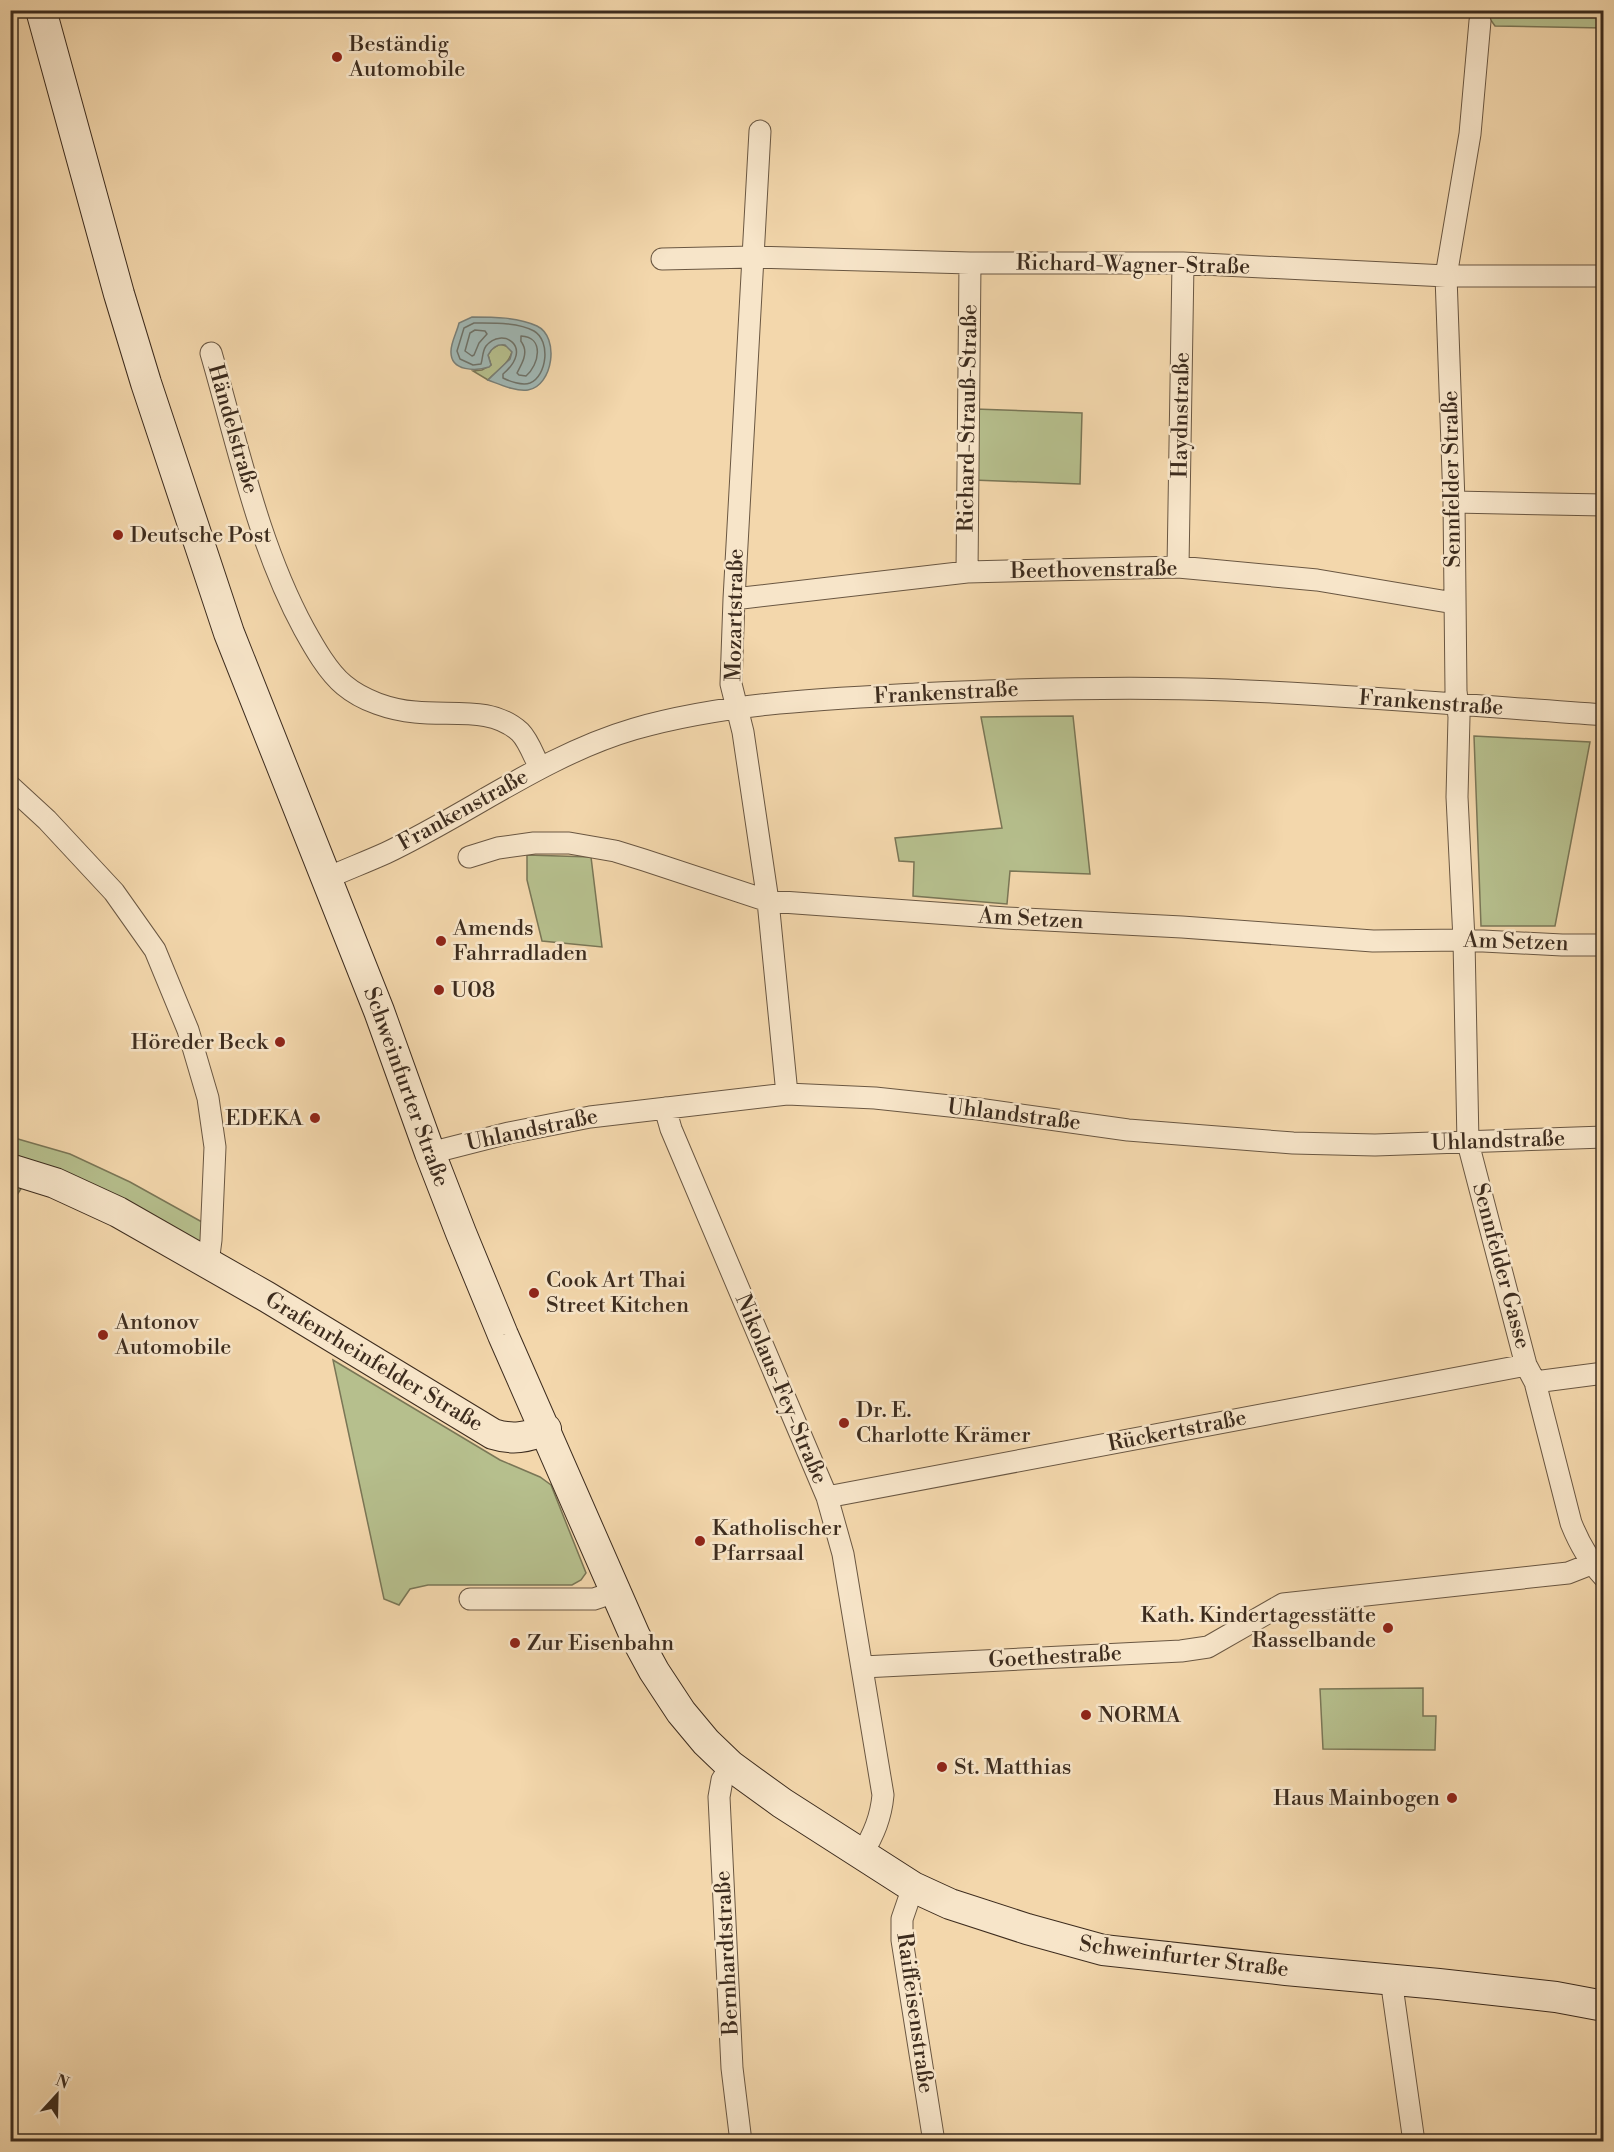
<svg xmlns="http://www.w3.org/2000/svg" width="1614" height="2152" viewBox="0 0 1614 2152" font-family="'Libre Bodoni',serif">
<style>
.green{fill:#b6bf8d;stroke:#7a7656;stroke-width:1.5}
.water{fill:#a0b7b4;stroke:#787f78;stroke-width:1.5}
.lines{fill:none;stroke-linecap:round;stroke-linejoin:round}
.shore{stroke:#6e7269;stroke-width:1.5}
.street-casing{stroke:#6a5742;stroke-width:23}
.secondary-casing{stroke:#3d2c1e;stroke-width:32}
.street{stroke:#f7e5c9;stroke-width:21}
.secondary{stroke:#f7e5c9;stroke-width:30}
.poi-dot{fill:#8f2418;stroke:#f7e5c9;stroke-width:2}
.labels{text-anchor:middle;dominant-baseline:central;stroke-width:5;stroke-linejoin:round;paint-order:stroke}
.poi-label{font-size:22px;fill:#3d2c1e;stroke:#f7e5c9;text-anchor:start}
.street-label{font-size:22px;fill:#3d2c1e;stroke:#f7e5c9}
</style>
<rect width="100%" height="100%" fill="#f3d7ac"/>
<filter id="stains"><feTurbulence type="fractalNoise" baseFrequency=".00333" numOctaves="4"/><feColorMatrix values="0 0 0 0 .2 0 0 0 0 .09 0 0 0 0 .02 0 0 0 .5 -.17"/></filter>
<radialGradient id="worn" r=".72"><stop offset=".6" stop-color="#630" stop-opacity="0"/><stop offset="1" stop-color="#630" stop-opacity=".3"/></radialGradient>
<path class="green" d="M 1490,11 L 1603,11 L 1603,28 L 1495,26 L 1490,19 Z
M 500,344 L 509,347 L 512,352 C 508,365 496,371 488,380 L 473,371 L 482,370 L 491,365 L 488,355 L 491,350 Z
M 975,409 L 1082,413 L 1080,484 L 973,480 Z
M 1073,716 L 1090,874 L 1010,871 L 1007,904 L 913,896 L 914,862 L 899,861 L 895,838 L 1002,828 L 981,717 Z
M 1474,736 L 1590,742 L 1555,926 L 1481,926 Z
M 527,855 L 591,857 L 602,947 L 542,941 L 527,880 Z
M 11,1137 L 70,1154 L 130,1182 L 211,1227 L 208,1262 L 30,1175 L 11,1204 Z
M 333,1360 L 500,1460 L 540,1477 L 551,1485 L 586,1573 L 581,1580 L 572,1585 L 428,1585 L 410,1589 L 399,1605 L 384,1599 Z
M 1423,1688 L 1423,1716 L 1436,1716 L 1435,1750 L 1323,1749 L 1320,1689 Z"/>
<path class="water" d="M 472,317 C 493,317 518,317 537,326 C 560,337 553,386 528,390 C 516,392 499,384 488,380 L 510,359 L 512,352 L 505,345 C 496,344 492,348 488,355 L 491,365 L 489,367 C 477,371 450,372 451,351 C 451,342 457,332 459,323 Z"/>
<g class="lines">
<path class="shore" d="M 474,323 C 493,323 518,322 534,331 C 551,341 547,376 530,383 C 522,386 509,381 503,378 L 503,374 C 535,347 502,326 486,346 C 482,352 483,358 481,364 L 473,365 L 460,359 L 457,351 L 464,328 Z
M 475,330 L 485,331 L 487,334 L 479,343 L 474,355 L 472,356 L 465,351 L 470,333 Z
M 521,336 C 545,337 539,365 526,376 L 519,375 L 517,373 C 521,365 527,356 524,347 C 520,337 521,346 521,336 Z"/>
<defs>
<path id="street" d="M 1480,21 L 1470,134 L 1446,276 L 1454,502 L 1456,691 L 1459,717 L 1457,797 L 1464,940 L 1468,1143 L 1526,1365 L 1535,1382 L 1571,1523 C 1579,1543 1588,1560 1604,1577
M 760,131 L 734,599 L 731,684 L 743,732 L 768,901 L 787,1094
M 662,259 L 753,257 L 970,263 L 1183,263 L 1446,276 L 1604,276
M 211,353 C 238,446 258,544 304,629 C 314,647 328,672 344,685 C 363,701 391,710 415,712 C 451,716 492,706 520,732 C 529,741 534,757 540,768
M 1454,502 L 1604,505
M 1178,567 L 1183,263
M 967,572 L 970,263
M 734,599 L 967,572 L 1178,567 L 1317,580 L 1454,603
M 10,786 L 47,820 L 114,892 L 155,950 L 188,1030 L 208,1098 L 215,1147 L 211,1240 L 208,1263
M 469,857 L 498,848 L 534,843 L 569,843 L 615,851 L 644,860 L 768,901 L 1006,918 L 1182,927 L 1373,941 L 1464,940 L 1562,945 L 1604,945
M 325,879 C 345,870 366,862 386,853 C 470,813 545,755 634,729 C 725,703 822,699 916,694 C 1020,689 1123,686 1227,690 C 1353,695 1478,706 1604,715
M 665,1108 L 671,1129 L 827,1497 L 843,1554 L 883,1795 C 881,1817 874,1834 862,1854
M 430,1153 L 509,1133 L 590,1117 L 787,1094 L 875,1098 L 978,1109 L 1128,1130 L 1293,1143 L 1375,1145 L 1604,1137
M 1535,1382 L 1604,1373
M 827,1497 L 1526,1365
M 470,1599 L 594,1599 L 615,1592
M 863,1667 L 1181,1651 L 1208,1647 L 1283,1604 L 1568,1573 L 1591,1564
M 731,1766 L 722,1780 L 719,1797 L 732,2068 L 741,2142
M 913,1887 L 902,1919 L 902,1940 L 934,2142
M 1391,1979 L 1414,2142"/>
<path id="secondary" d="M 41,10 L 119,294 L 146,383 L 229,633 L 379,1011 L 430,1153 L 461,1233 L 503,1335 L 635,1636 L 654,1671 L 681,1712 L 706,1742 L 731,1766 L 782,1803 L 913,1887 L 950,1904 L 1027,1929 L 1103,1950 L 1286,1970 L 1439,1984 L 1556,1997 L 1604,2006
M 10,1169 L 55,1183 L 118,1212 L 267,1297 L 493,1434 C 512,1440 527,1438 546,1429"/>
</defs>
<use href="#street" class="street-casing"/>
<use href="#secondary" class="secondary-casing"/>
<use href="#street" class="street"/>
<use href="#secondary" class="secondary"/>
</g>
<g class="poi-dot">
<circle cx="337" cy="57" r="6"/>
<circle cx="118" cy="535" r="6"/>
<circle cx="441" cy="941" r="6"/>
<circle cx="439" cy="990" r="6"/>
<circle cx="280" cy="1042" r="6"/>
<circle cx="315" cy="1118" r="6"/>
<circle cx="534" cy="1293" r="6"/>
<circle cx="103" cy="1335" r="6"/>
<circle cx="844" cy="1423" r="6"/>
<circle cx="700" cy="1541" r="6"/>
<circle cx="1388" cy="1628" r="6"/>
<circle cx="515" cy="1643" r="6"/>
<circle cx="1086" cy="1715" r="6"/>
<circle cx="942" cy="1767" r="6"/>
<circle cx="1452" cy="1798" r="6"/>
</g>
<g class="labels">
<g class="poi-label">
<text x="349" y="44">Beständig<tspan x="349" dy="25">Automobile</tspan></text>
<text x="130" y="535">Deutsche Post</text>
<text x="453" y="928">Amends<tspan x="453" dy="25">Fahrradladen</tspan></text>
<text x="451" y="990">U08</text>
<text x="268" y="1042" text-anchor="end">Höreder Beck</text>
<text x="303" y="1118" text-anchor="end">EDEKA</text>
<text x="546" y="1280">Cook Art Thai<tspan x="546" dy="25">Street Kitchen</tspan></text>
<text x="115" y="1322">Antonov<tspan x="115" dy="25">Automobile</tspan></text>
<text x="856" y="1410">Dr. E.<tspan x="856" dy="25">Charlotte Krämer</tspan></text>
<text x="712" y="1528">Katholischer<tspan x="712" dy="25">Pfarrsaal</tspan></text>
<text x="1376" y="1615" text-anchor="end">Kath. Kindertagesstätte<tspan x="1376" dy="25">Rasselbande</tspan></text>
<text x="527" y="1643">Zur Eisenbahn</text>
<text x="1098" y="1715">NORMA</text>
<text x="954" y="1767">St. Matthias</text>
<text x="1440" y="1798" text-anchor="end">Haus Mainbogen</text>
</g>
<g class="street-label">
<text transform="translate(1133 265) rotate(1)">Richard-Wagner-Straße</text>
<text transform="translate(1181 415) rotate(-89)">Haydnstraße</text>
<text transform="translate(968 418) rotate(-89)">Richard-Strauß-Straße</text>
<text transform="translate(233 429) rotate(74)">Händelstraße</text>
<text transform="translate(1452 479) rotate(-91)">Sennfelder Straße</text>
<text transform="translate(1094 570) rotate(-1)">Beethovenstraße</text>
<text transform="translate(735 615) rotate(-89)">Mozartstraße</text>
<text transform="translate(946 693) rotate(-3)">Frankenstraße</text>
<text transform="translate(1431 703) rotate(4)">Frankenstraße</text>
<text transform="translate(463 810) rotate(-29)">Frankenstraße</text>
<text transform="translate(1031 919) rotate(3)">Am Setzen</text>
<text transform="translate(1516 942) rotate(2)">Am Setzen</text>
<text transform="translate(406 1087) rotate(70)">Schweinfurter Straße</text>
<text transform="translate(1014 1115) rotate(7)">Uhlandstraße</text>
<text transform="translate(532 1130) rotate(-12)">Uhlandstraße</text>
<text transform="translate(1498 1141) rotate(-2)">Uhlandstraße</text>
<text transform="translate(1501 1266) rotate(75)">Sennfelder Gasse</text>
<text transform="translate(374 1362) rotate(31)">Grafenrheinfelder Straße</text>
<text transform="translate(781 1389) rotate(67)">Nikolaus-Fey-Straße</text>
<text transform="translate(1177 1431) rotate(-11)">Rückertstraße</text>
<text transform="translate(1055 1657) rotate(-3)">Goethestraße</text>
<text transform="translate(727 1953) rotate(-93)">Bernhardtstraße</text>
<text transform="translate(1184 1957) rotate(7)">Schweinfurter Straße</text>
<text transform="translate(915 2013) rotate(82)">Raiffeisenstraße</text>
</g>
</g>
<rect width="1614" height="2152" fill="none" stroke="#f3d7ac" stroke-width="36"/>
<rect x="12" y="12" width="1590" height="2128" fill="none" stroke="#3d2c1e" stroke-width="3"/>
<rect x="18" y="18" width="1578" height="2116" fill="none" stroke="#3d2c1e" stroke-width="1.5"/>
<g transform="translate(57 2095) rotate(22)" stroke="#f7e5c9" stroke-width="4.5" paint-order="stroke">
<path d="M0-4.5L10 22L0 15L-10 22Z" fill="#3d2c1e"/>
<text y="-9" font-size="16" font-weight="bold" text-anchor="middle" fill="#3d2c1e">N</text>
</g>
<rect width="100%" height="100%" filter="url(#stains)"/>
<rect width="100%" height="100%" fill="url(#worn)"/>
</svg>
